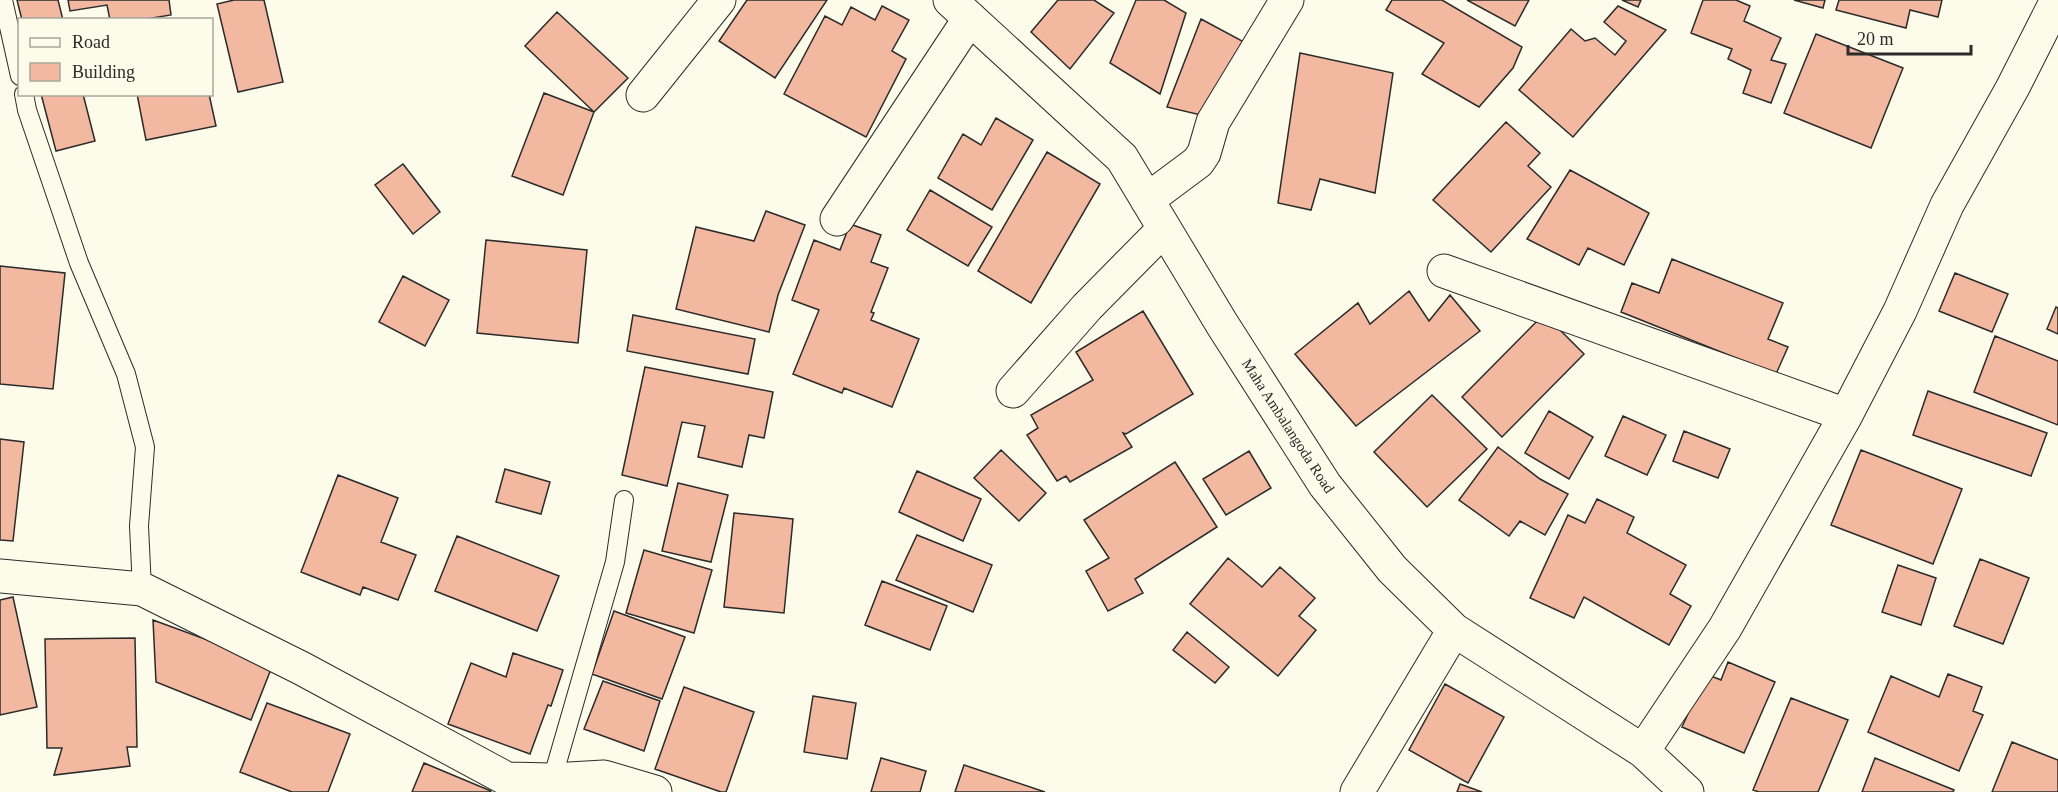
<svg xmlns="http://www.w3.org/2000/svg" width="2058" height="792" viewBox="0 0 2058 792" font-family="Georgia,serif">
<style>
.building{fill:#f2b8a0;stroke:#2b2b2b;stroke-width:1.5}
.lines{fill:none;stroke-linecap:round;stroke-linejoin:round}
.service-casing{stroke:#2b2b2b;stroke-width:20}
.minor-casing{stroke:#2b2b2b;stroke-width:35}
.service{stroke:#fdfbea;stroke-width:18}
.minor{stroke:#fdfbea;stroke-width:33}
.labels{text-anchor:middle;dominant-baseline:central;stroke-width:4.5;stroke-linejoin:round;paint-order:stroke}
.street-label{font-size:15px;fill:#2b2b2b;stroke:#fdfbea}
</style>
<rect width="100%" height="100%" fill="#fdfbea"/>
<path class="building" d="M 17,0 L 58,0 L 63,20 L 22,20 Z
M 68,0 L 169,0 L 171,15 L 140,20 L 110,20 L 107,5 L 70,11 Z
M 234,0 L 264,0 L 283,82 L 238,92 L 217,4 Z
M 747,0 L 827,0 L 775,78 L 719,41 Z
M 1058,0 L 1094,0 L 1114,13 L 1070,69 L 1031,32 Z
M 1136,0 L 1164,0 L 1186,13 L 1160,94 L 1110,63 Z
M 1392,0 L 1442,0 L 1522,47 L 1513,68 L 1479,107 L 1422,74 L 1444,43 L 1386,10 Z
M 1467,0 L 1529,0 L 1515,26 Z
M 1622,0 L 1641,0 L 1638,7 Z
M 1703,0 L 1736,0 L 1750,6 L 1744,21 L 1781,38 L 1771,60 L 1786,64 L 1771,103 L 1743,93 L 1751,70 L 1728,59 L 1732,49 L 1691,33 Z
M 1794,0 L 1825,0 L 1823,8 Z
M 1839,0 L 1942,0 L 1938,17 L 1910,10 L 1906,28 L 1836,10 Z
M 882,6 L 909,20 L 892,51 L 906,59 L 866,137 L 784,94 L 825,16 L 842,25 L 851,7 L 875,20 Z
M 1618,6 L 1666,30 L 1573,137 L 1519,90 L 1571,29 L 1585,41 L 1595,38 L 1615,55 L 1626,41 L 1604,22 Z
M 557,12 L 628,78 L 594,112 L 525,46 Z
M 1201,19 L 1244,42 L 1209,117 L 1167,107 Z
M 1816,34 L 1903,68 L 1871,148 L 1784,113 Z
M 1300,53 L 1393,73 L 1375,193 L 1320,179 L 1311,210 L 1278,203 Z
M 544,93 L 594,112 L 563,195 L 512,176 Z
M 41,94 L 83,94 L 95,141 L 56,151 Z
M 137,94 L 209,94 L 216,126 L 146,140 Z
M 996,118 L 1033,140 L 992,210 L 938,178 L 963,134 L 981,145 Z
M 1506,122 L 1540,153 L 1528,166 L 1551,187 L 1491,252 L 1433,200 Z
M 1047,152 L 1100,184 L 1031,303 L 978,271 Z
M 403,164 L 440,212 L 413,234 L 375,185 Z
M 1570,170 L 1649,213 L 1624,265 L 1588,248 L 1579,265 L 1527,239 Z
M 930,190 L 992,227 L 968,266 L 907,230 Z
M 766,211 L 805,225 L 778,295 L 769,332 L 676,309 L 696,227 L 754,241 Z
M 850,224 L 881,235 L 871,262 L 888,268 L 871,312 L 874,313 L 871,320 L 919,339 L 892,407 L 844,388 L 842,393 L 793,374 L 819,310 L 792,300 L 814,240 L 840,250 Z
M 486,240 L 587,250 L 578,343 L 477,333 Z
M 1672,259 L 1783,303 L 1768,339 L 1788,347 L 1776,374 L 1621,312 L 1632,283 L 1659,293 Z
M 0,266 L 65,273 L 53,389 L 0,384 Z
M 1955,273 L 2008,294 L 1992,332 L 1939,311 Z
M 403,276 L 449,300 L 425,346 L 379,322 Z
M 1409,291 L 1429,321 L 1450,295 L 1480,331 L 1356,426 L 1295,354 L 1358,303 L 1370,324 Z
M 2056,307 L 2058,308 L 2058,334 L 2047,329 Z
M 1143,311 L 1193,394 L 1126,434 L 1123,433 L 1132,447 L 1070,482 L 1066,476 L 1057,481 L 1027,435 L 1038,428 L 1031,415 L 1093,380 L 1076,352 Z
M 1544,314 L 1584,354 L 1502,437 L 1462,397 Z
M 633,315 L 755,339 L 748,374 L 627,351 Z
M 1995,336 L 2058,361 L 2058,425 L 1974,392 Z
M 645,367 L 773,392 L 764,438 L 749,435 L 742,467 L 698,457 L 705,426 L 682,422 L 667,486 L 622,475 Z
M 1928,391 L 2047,433 L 2031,476 L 1913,435 Z
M 1432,395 L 1487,449 L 1427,507 L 1374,452 Z
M 1549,411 L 1593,437 L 1569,479 L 1525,453 Z
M 1623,416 L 1666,435 L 1647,475 L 1605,456 Z
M 1684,431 L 1730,449 L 1718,478 L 1673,461 Z
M 0,439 L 24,442 L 13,541 L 0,540 Z
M 1498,447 L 1540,479 L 1568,494 L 1545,535 L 1520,521 L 1509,536 L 1459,500 Z
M 1001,450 L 1046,493 L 1019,521 L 974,478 Z
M 1861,450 L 1962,489 L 1933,564 L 1831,525 Z
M 1249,451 L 1271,488 L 1226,515 L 1203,479 Z
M 1175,462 L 1217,527 L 1135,579 L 1143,593 L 1108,611 L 1086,571 L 1109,558 L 1084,520 Z
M 505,469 L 550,482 L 541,514 L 496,502 Z
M 917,471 L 981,499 L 963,541 L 899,512 Z
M 338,475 L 398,498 L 381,542 L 416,555 L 398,600 L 363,587 L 360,595 L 301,572 Z
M 678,483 L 728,495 L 711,562 L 662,551 Z
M 1597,499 L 1634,517 L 1627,533 L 1686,565 L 1670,594 L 1691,606 L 1669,645 L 1584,597 L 1574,618 L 1530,598 L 1568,515 L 1585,523 Z
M 734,513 L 793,519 L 784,613 L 724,607 Z
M 917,535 L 992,565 L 973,612 L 896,580 Z
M 457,536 L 559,576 L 537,631 L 435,591 Z
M 644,550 L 712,570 L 694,633 L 626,613 Z
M 1228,558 L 1262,587 L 1280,567 L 1315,598 L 1299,616 L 1316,630 L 1278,676 L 1190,604 Z
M 1980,559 L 2029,578 L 2003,644 L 1954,626 Z
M 1898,565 L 1936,578 L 1921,625 L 1882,612 Z
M 882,581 L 947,606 L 930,650 L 865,625 Z
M 13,597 L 37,707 L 0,715 L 0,600 Z
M 614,611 L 685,637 L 662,699 L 592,674 Z
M 153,620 L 273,664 L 251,720 L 156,682 Z
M 1187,632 L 1229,667 L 1215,683 L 1173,650 Z
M 135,638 L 137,747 L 127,747 L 130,766 L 54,775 L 62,748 L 47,748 L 45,639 Z
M 513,653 L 563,670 L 551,706 L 548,705 L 530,754 L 448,724 L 471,663 L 506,677 Z
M 1728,662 L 1775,682 L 1744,753 L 1682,727 L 1706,674 L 1721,680 Z
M 1948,674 L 1982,687 L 1973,711 L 1983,715 L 1959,771 L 1868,732 L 1891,676 L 1939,697 Z
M 603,681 L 660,701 L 644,751 L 584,729 Z
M 1445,684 L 1504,717 L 1468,783 L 1409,750 Z
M 684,687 L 754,712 L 726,792 L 721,792 L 655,769 Z
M 813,696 L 856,703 L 847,759 L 804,752 Z
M 1791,698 L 1848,720 L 1818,792 L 1759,792 L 1753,790 Z
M 267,703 L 350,734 L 328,792 L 292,792 L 240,772 Z
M 2012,742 L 2058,760 L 2058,792 L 1992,792 Z
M 881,758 L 926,771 L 920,792 L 871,792 Z
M 1875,758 L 1954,790 L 1953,792 L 1862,792 Z
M 424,763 L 491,791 L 490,792 L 412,792 Z
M 964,765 L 1045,792 L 955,792 Z
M 1460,784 L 1482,792 L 1457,792 Z"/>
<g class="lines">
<defs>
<path id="service" d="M 3,0 L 20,76
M 24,94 L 27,110 L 79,263 L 126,374 L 145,447 L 139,526 L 142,589
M 552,780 L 615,562 L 624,500"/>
<path id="minor" d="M 950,0 L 1122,158 L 1222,324 L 1325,485 L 1392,569 L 1454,630 L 1643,751 L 1687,792
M 643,95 L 719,0
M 1147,200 L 1198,162 L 1204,153 L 1213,122 L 1287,0
M 837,219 L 970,18
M 1444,271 L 1846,415
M 1013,391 L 1087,307 L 1164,229
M 0,576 L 142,589 L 301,668 L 507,779 L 552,780 L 604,777 L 655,792
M 1643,751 L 1725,628 L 1846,415 L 1900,311 L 1947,205 L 2013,87 L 2057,0
M 1357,792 L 1454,630"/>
</defs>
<use href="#service" class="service-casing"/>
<use href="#minor" class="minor-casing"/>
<use href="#service" class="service"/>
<use href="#minor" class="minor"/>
</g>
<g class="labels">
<g class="street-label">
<text transform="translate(1288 426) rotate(57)">Maha Ambalangoda Road</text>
</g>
</g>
<rect x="18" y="18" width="195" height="78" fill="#fdfbea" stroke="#a9a89e" stroke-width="1.5"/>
<rect x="30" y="38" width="30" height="9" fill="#fdfbea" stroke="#a9a89e" stroke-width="1.5"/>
<text x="72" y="48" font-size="18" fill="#2b2b2b">Road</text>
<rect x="30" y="63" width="30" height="18" fill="#f2b8a0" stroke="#a9a89e" stroke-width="1.5"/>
<text x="72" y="78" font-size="18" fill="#2b2b2b">Building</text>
<path d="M1848 45v9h123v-9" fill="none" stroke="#2b2b2b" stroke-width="3"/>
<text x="1857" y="45" font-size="18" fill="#2b2b2b" stroke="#fdfbea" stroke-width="4.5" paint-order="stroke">20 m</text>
</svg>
